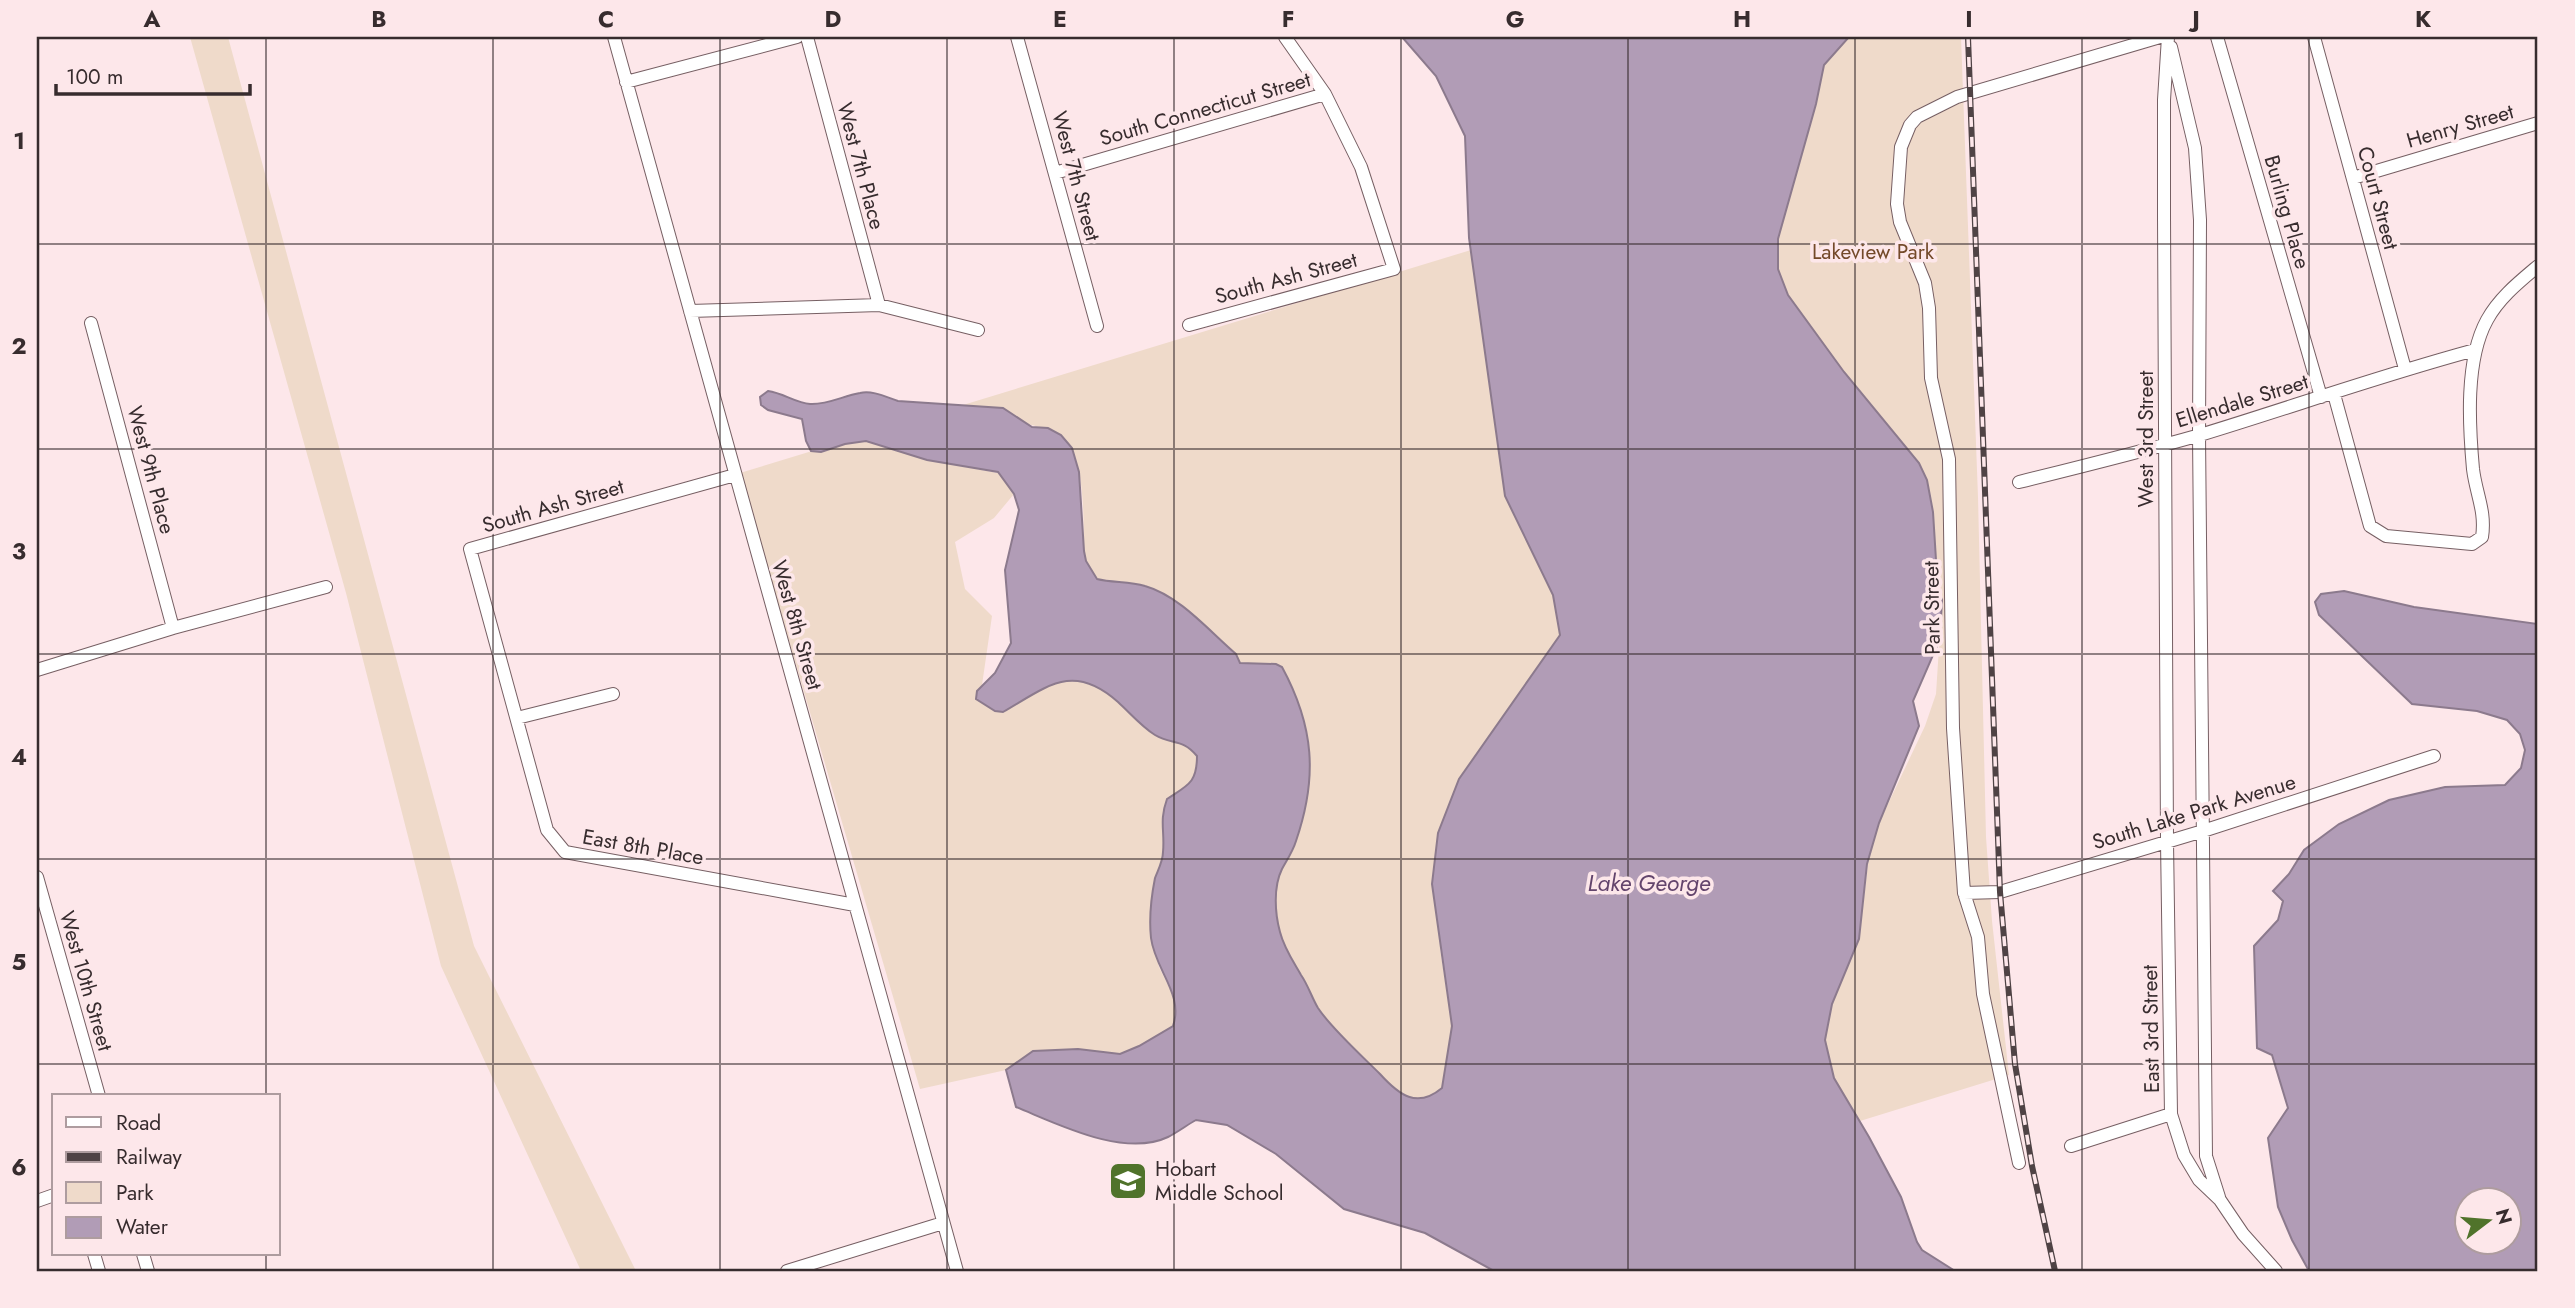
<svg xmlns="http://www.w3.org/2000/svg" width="2575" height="1308" viewBox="0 0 2575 1308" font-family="Jost,sans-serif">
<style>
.green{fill:#efdaca}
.water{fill:#b19cb6;stroke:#8c7a8d;stroke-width:2;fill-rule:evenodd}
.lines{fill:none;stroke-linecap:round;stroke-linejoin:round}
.minor-casing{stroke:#765f63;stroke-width:14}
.minor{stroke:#fff;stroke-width:12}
.rail-casing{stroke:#4f4345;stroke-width:6}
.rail{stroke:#fde7ea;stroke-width:3.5;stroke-dasharray:10;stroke-linecap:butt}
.grid{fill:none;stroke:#372c2e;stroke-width:2;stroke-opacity:0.55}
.labels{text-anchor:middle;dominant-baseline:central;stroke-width:7;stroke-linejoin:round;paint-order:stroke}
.street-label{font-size:21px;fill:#372c2e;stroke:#fde7ea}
.park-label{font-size:21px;fill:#744a2a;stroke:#fde7ea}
.poi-label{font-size:21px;fill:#372c2e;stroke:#fde7ea;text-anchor:start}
.water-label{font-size:23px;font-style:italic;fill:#63446c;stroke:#fde7ea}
.neatline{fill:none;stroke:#372c2e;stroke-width:2.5}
.grid-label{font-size:23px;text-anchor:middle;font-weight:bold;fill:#372c2e}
</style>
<rect width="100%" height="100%" fill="#fde7ea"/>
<path class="green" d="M 190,37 L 228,37 L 474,946 L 636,1271 L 581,1271 L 441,966 L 346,593 Z
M 1849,37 L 1961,37 L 1978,497 L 1986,837 L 1992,921 L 2009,1075 L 1860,1121 L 1834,1078 L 1825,1040 L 1832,1004 L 1859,939 L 1869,856 L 1879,823 L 1925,726 L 1936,694 L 1942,600 L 1933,577 L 1936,560 L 1933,512 L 1927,480 L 1919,463 L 1844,372 L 1788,295 L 1778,269 L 1778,239 L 1816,104 L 1824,65 Z
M 1471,250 L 1505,496 L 1553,595 L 1560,636 L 1459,779 L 1440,949 L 1452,1026 L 1442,1088 C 1417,1108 1399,1096 1380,1074 C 1362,1056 1331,1028 1318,1008 C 1312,998 1308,985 1301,975 C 1293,961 1284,948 1280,932 C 1275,914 1273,887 1282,869 C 1287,860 1293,851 1296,841 C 1318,777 1314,726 1282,667 L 1276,664 L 1240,663 C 1230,642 1168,592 1145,586 C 1129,581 1113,583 1097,579 L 1086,561 L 1084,550 C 1083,520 1087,449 1057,433 C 1039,423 1028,430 1009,411 L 882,446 L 927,460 L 998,473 L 1014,494 L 994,518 L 955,542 L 965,589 L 992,616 L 982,685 L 977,691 L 1003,712 C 1048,686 1073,662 1118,702 C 1130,713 1142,727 1155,735 C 1172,745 1181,738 1197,756 C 1197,772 1195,784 1180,791 L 1163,835 L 1163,855 L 1155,879 L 1150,921 L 1152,942 L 1159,967 L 1174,997 L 1177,1013 L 1173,1026 L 1139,1046 L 1120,1054 L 1078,1049 L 1033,1051 L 1006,1070 L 920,1089 L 740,473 Z"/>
<path class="water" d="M 1402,37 L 1849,37 L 1824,65 L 1816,104 L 1778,239 L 1778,269 L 1788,295 L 1844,372 L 1919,463 L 1927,480 L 1933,512 L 1936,560 L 1933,577 L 1942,600 L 1940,639 L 1913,701 L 1919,726 L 1879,823 L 1867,864 L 1859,939 L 1832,1004 L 1825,1040 L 1834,1078 L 1869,1137 L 1901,1197 L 1917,1242 L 1922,1250 L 1955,1271 L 1494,1271 L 1425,1233 L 1344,1209 L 1276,1154 L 1227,1125 L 1196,1120 C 1187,1125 1178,1132 1168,1137 C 1124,1158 1058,1124 1016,1107 L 1006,1070 L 1033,1051 L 1078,1049 L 1120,1054 L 1139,1046 L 1173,1026 C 1184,994 1155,970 1151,938 C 1149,919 1151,898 1155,878 C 1158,870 1163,861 1163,852 C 1165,831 1159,821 1167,799 C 1188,785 1197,783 1197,756 C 1182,738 1172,745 1155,735 C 1142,727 1130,713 1118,702 C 1073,662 1048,686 1003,712 L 995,711 L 976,699 L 977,691 L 995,673 L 1011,643 L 1005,570 L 1019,510 L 1014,494 L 998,472 L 927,460 L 866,441 L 845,444 L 821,452 L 811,451 L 806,441 L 802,419 L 768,410 L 761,405 L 760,397 L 768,391 C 783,393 796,403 810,404 C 827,405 843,396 860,393 C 872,390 886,397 898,401 L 1003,408 L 1032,427 L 1048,428 L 1061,435 L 1072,448 L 1079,472 L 1084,551 L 1086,561 L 1097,579 C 1113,583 1129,581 1145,586 C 1180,596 1209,631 1236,654 L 1240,663 L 1276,664 L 1282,667 C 1314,726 1318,777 1296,841 C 1293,851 1287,860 1282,869 C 1273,887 1275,914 1280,932 C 1284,948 1293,961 1301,975 C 1308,985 1312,998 1318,1008 C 1331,1028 1362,1056 1380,1074 C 1399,1095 1417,1109 1442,1088 L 1452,1026 L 1432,884 L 1438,833 L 1459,779 L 1560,635 L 1553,595 L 1505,496 L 1469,238 L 1465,136 L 1436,76 Z
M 2344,591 L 2414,607 L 2538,624 L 2538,1271 L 2309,1271 L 2292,1240 L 2278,1207 L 2268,1138 L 2288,1108 L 2272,1055 L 2257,1048 L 2254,946 L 2278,920 L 2283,901 L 2273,891 L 2289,874 L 2304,850 L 2339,824 L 2389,800 L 2445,787 L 2505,785 L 2521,768 L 2525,750 L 2520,734 L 2507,720 L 2477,711 L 2412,704 L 2319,615 L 2315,602 L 2321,594 ZM 2466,1200 L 2508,1200 L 2508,1242 L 2466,1242 Z"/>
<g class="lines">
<defs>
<path id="minor" d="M 614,37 L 957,1271
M 807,37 L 879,305
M 1017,37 L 1097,326
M 2168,37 L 2164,100 L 2164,215 L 2167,842 L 2171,1114 L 2184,1155 L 2199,1180 L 2220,1200 L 2243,1234 L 2276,1271
M 2217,37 L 2321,397
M 2314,37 L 2405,369
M 2171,47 L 2195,148 L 2200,220 L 2199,435 L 2206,1156 L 2219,1197
M 626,82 L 797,37
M 1055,173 L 1325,94
M 2353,178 L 2538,123
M 690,311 L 879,305 L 978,330
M 91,323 L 173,628
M 1189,325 L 1394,269 L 1361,167 L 1325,94 L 1285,37
M 2334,394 L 2370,526 L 2386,536 L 2472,544 L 2482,537 C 2486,511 2476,494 2473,469 C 2469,425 2465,360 2487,320 C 2499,298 2519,282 2538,266
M 735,475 L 470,549 L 547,830 L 565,852 L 855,905
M 2019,482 C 2080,467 2140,452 2200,435 C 2292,407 2382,375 2475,350
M 37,670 L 173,628 L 326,587
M 517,718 L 613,694
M 37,877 L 99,1096
M 1964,893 L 2000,892 L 2203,831 L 2434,756
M 2071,1146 L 2171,1114
M 2019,1163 L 1983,994 L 1978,937 L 1964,893 L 1953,728 L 1949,459 L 1931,378 L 1929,308 L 1925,283 L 1900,222 L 1897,204 L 1901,147 L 1910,125 L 1917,117 L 1957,97 L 2160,37
M 37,1201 L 54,1195
M 94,1254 L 99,1271
M 143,1254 L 148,1271
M 787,1271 L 943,1223"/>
</defs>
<use href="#minor" class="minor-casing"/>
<use href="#minor" class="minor"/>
<defs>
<path id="rail" d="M 1968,37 L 2000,892 L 2015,1064 L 2032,1166 L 2055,1271"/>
</defs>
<use href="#rail" class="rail-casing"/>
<use href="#rail" class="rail"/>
</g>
<path class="grid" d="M 266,37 L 266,1096M 493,37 L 493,1271M 720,37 L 720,1271M 947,37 L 947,1271M 1174,37 L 1174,1271M 1401,37 L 1401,1271M 1628,37 L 1628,1271M 1855,37 L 1855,1271M 2082,37 L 2082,1271M 2309,37 L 2309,1271M 37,244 L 2538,244M 37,449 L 2538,449M 37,654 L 2538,654M 37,859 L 2538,859M 37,1064 L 2538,1064M 266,1254 L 266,1271"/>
<defs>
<symbol id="school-square" viewBox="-11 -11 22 22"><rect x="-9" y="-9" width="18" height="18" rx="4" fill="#50732b" stroke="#fde7ea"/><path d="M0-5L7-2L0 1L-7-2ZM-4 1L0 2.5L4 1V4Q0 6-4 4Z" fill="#fff"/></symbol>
</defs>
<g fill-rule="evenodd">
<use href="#school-square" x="1106" y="1159" width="44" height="44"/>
</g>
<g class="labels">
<g class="street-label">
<text transform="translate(1205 109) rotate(-16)">South Connecticut Street</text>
<text transform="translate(2460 126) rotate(-16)">Henry Street</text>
<text transform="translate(861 166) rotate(75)">West 7th Place</text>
<text transform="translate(1076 176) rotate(75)">West 7th Street</text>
<text transform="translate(2378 198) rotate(75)">Court Street</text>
<text transform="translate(2287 212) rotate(74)">Burling Place</text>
<text transform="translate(1286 278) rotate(-15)">South Ash Street</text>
<text transform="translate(2242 401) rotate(-17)">Ellendale Street</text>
<text transform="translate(2146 439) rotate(-90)">West 3rd Street</text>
<text transform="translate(151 470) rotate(75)">West 9th Place</text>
<text transform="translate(553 506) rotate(-16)">South Ash Street</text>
<text transform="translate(1932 608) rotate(-91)">Park Street</text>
<text transform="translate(797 625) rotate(74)">West 8th Street</text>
<text transform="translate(2194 812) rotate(-17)">South Lake Park Avenue</text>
<text transform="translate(643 847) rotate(10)">East 8th Place</text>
<text transform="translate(86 981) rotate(74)">West 10th Street</text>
<text transform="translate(2151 1029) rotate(-91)">East 3rd Street</text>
</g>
<g class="park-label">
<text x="1873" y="252">Lakeview Park</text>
</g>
<g class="poi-label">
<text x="1155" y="1169">Hobart<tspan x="1155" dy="24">Middle School</tspan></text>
</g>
<g class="water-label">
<text x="1649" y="883">Lake George</text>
</g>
</g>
<rect width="2575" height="1308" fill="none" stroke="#fde7ea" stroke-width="77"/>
<rect x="52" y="1094" width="228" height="161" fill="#fde7ea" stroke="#ae9c9f" stroke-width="2"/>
<rect x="66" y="1117" width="35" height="10" fill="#ffffff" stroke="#ae9c9f" stroke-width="2"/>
<text x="116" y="1130" font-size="21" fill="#372c2e">Road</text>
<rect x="66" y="1152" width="35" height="10" fill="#4f4345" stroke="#ae9c9f" stroke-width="2"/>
<text x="116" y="1164" font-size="21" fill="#372c2e">Railway</text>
<rect x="66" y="1182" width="35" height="21" fill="#efdaca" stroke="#ae9c9f" stroke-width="2"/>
<text x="116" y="1200" font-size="21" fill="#372c2e">Park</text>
<rect x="66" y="1217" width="35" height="21" fill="#b19cb6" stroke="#ae9c9f" stroke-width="2"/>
<text x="116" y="1234" font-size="21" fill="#372c2e">Water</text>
<g transform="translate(2488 1221) rotate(74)"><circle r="33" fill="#fde7ea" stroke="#ae9c9f" stroke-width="2"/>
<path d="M0-5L12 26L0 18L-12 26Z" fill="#50732b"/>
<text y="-10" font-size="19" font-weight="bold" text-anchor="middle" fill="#372c2e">N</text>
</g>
<path d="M56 84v10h194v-10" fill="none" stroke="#372c2e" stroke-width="3.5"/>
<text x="66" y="84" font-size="21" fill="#372c2e" stroke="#fde7ea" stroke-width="5" paint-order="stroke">100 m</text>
<rect x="38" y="38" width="2498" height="1232" class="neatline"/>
<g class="grid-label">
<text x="152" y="27">A</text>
<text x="379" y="27">B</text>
<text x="606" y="27">C</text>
<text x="833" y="27">D</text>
<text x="1060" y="27">E</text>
<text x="1288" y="27">F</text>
<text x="1515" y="27">G</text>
<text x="1742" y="27">H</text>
<text x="1969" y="27">I</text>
<text x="2196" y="27">J</text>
<text x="2423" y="27">K</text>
<text x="19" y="149">1</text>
<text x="19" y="354">2</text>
<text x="19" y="559">3</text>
<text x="19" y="765">4</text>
<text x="19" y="970">5</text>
<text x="19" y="1175">6</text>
</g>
</svg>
